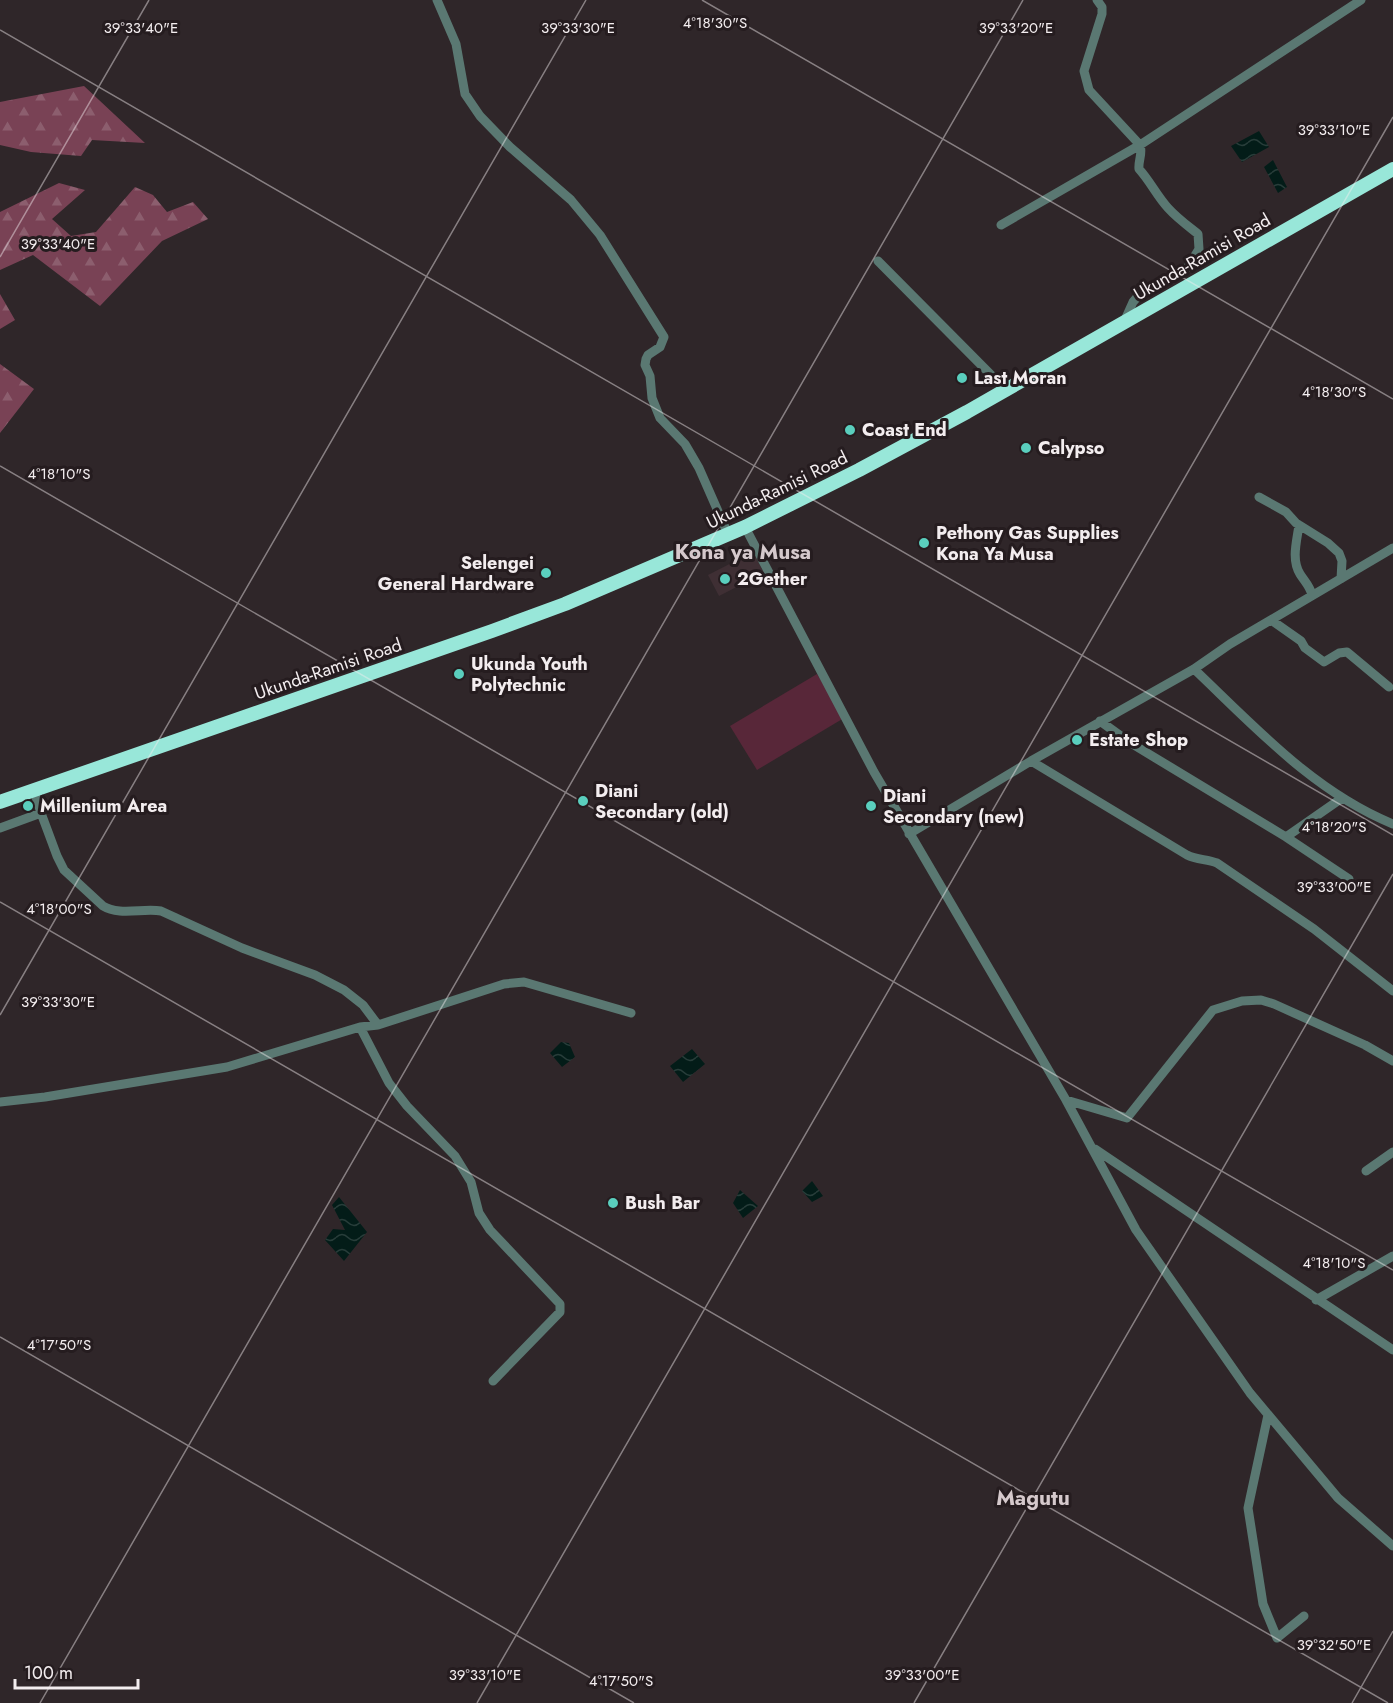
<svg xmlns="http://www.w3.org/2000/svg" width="1393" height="1703" viewBox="0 0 1393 1703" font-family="Jost,sans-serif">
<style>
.built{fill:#3f2f34}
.forest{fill:url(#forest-firs)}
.pitch{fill:#582739}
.water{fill:url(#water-waves)}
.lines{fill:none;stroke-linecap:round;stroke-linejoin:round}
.minor{stroke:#5a7872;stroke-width:9}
.highway{stroke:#98e7d9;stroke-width:14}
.ticks{fill:none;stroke:#f3edef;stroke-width:1.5;stroke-opacity:0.45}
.poi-dot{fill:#5acebd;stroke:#251c1f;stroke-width:2}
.labels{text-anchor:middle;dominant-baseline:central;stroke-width:6;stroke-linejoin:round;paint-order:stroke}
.street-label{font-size:18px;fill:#f3edef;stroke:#251c1f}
.poi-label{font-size:18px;font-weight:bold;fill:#f3edef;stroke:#251c1f;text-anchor:start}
.quarter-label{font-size:21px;font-weight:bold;fill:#d5c9cc;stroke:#251c1f}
.ticks-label{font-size:15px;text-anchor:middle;fill:#f3edef;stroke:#251c1f;stroke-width:6;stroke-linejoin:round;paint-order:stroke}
</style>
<defs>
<pattern id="forest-firs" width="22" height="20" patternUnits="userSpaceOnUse" patternTransform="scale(1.5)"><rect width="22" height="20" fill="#794255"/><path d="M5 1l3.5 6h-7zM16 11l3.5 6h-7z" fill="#8c5e6e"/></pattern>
<pattern id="water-waves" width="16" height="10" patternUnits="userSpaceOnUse" patternTransform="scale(1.5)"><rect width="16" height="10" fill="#031c18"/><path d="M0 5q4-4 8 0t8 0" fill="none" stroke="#283d3a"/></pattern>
</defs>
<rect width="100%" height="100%" fill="#2f2629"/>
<path class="built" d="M 753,552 L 764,573 L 719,596 L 708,575 Z"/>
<path class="forest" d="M 84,86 L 145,143 L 92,140 L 81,156 L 31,152 L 0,145 L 0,102 Z
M 59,183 L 85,190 L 52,219 L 71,236 L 96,232 L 135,187 L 153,195 L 167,212 L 193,202 L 208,219 L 162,241 L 100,306 L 33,255 L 0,270 L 0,212 Z
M 0,294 L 15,320 L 0,329 Z
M 0,364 L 34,389 L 0,433 Z"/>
<path class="pitch" d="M 817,674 L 844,718 L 757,770 L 730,726 Z"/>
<path class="water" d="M 1259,131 L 1269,147 L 1242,162 L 1231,146 Z
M 1273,160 L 1287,187 L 1278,193 L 1264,167 Z
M 561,1042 L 569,1043 L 575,1057 L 562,1067 L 550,1053 Z
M 692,1049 L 705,1064 L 683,1082 L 670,1066 Z
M 812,1181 L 823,1196 L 812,1202 L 802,1191 Z
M 740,1190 L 758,1206 L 743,1218 L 733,1203 Z
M 339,1197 L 367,1232 L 344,1261 L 325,1240 L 333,1229 L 345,1230 L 332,1205 Z"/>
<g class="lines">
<path class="minor" d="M 437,0 L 456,44 L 465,94 L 480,116 L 510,147 L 571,200 L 600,235 L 664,337 L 660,347 L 648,355 L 646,359 L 645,365 L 650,376 L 652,398 L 660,418 L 685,444 L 699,468 L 728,534
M 1097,0 L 1102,7 L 1102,14 L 1084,71 L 1089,90 L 1140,145 C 1143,153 1138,161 1139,169 C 1150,181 1157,196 1168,208 C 1177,218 1188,226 1198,234 L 1199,249 L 1188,267 L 1139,295 L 1133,302 L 1124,322
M 1001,225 L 1140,145 L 1361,0
M 878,261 L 1005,389
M 1259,497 L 1286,512 L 1296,523 L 1328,543 L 1339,553 L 1342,561 L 1341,579
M 1299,525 C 1297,540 1291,560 1300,574 C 1305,582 1310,586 1312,595
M 745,527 L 874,772 L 1066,1100 L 1136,1230 L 1250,1393 L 1338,1498 L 1393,1546
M 1271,620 L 1301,641 L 1305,648 L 1324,662 L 1339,653 L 1347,652 L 1389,687
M 1194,669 C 1254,726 1314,792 1393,824
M 1100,721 L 1129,742 L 1286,837 L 1349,879
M 1031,761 L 1187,855 C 1197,860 1207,859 1217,863 L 1314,929 L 1393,991
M 41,813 L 57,856 L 64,870 L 103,906 C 119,916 143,908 161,911 L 242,948 L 315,975 L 344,990 L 363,1005 L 378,1025
M 0,828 L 41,813 L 34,791
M 909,834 L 1031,761 L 1194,669 L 1230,644 L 1393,548
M 1286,837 L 1342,798
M 360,1027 L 389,1083 L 407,1106 L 455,1156 L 471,1182 L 479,1213 L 490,1230 L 560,1304 L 560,1312 L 493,1381
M 1066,1100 L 1127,1118 L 1213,1010 L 1242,1001 L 1261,1000 L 1274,1004 L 1365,1045 L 1393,1061
M 0,1102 L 45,1097 L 227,1067 L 360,1027 L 378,1025 L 504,984 L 524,982 L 631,1013
M 1095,1149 L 1393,1350
M 1366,1171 L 1393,1152
M 1316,1300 L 1393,1256
M 1268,1415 L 1248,1508 L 1263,1604 L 1277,1638 L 1304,1616"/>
<path class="highway" d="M 0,802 L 492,631 L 565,604 L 745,527 L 859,470 L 967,412 L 1393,169"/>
</g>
<path class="ticks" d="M 702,0 L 1393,399M 0,30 L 1393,835M 0,257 L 149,0M 0,466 L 1393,1270M 0,902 L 1388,1703M 0,1015 L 586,0M 0,1337 L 634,1703M 40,1703 L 1023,0M 477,1703 L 1393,117M 914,1703 L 1393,874M 1352,1703 L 1393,1631"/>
<g class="poi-dot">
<circle cx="962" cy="378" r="6"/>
<circle cx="850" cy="430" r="6"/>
<circle cx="1026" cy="448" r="6"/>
<circle cx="924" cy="543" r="6"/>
<circle cx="546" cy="573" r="6"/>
<circle cx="725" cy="579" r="6"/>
<circle cx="459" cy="674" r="6"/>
<circle cx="1077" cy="740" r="6"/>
<circle cx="583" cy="801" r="6"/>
<circle cx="28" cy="806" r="6"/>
<circle cx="871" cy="806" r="6"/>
<circle cx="613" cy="1203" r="6"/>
</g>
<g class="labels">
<g class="street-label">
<text transform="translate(1202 257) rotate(-30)">Ukunda-Ramisi Road</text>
<text transform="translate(777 490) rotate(-26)">Ukunda-Ramisi Road</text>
<text transform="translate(328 669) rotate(-19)">Ukunda-Ramisi Road</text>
</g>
<g class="poi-label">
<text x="974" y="378">Last Moran</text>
<text x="862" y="430">Coast End</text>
<text x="1038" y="448">Calypso</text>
<text x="936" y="533">Pethony Gas Supplies<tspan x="936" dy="21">Kona Ya Musa</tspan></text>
<text x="534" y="563" text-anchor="end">Selengei<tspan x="534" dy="21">General Hardware</tspan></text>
<text x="737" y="579">2Gether</text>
<text x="471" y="664">Ukunda Youth<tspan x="471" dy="21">Polytechnic</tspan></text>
<text x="1089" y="740">Estate Shop</text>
<text x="595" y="791">Diani<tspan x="595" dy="21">Secondary (old)</tspan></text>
<text x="883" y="796">Diani<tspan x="883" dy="21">Secondary (new)</tspan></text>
<text x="40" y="806">Millenium Area</text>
<text x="625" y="1203">Bush Bar</text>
</g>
<g class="quarter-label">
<text x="743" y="552">Kona ya Musa</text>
<text x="1033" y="1498">Magutu</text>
</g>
</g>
<g class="ticks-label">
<text x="715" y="28">4°18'30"S</text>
<text x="141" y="33">39°33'40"E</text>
<text x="578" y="33">39°33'30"E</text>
<text x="1016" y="33">39°33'20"E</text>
<text x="1334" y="135">39°33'10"E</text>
<text x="58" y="249">39°33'40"E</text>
<text x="1334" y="397">4°18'30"S</text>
<text x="59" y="479">4°18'10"S</text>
<text x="1334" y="832">4°18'20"S</text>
<text x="1334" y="892">39°33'00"E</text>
<text x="59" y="914">4°18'00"S</text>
<text x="58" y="1007">39°33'30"E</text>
<text x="1334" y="1268">4°18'10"S</text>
<text x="59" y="1350">4°17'50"S</text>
<text x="1334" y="1650">39°32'50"E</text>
<text x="485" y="1680">39°33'10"E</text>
<text x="922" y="1680">39°33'00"E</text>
<text x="621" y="1686">4°17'50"S</text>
</g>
<path d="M15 1679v9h123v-9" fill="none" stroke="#f3edef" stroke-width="3"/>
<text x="24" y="1679" font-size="18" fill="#f3edef" stroke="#251c1f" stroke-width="4.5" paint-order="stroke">100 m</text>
</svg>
